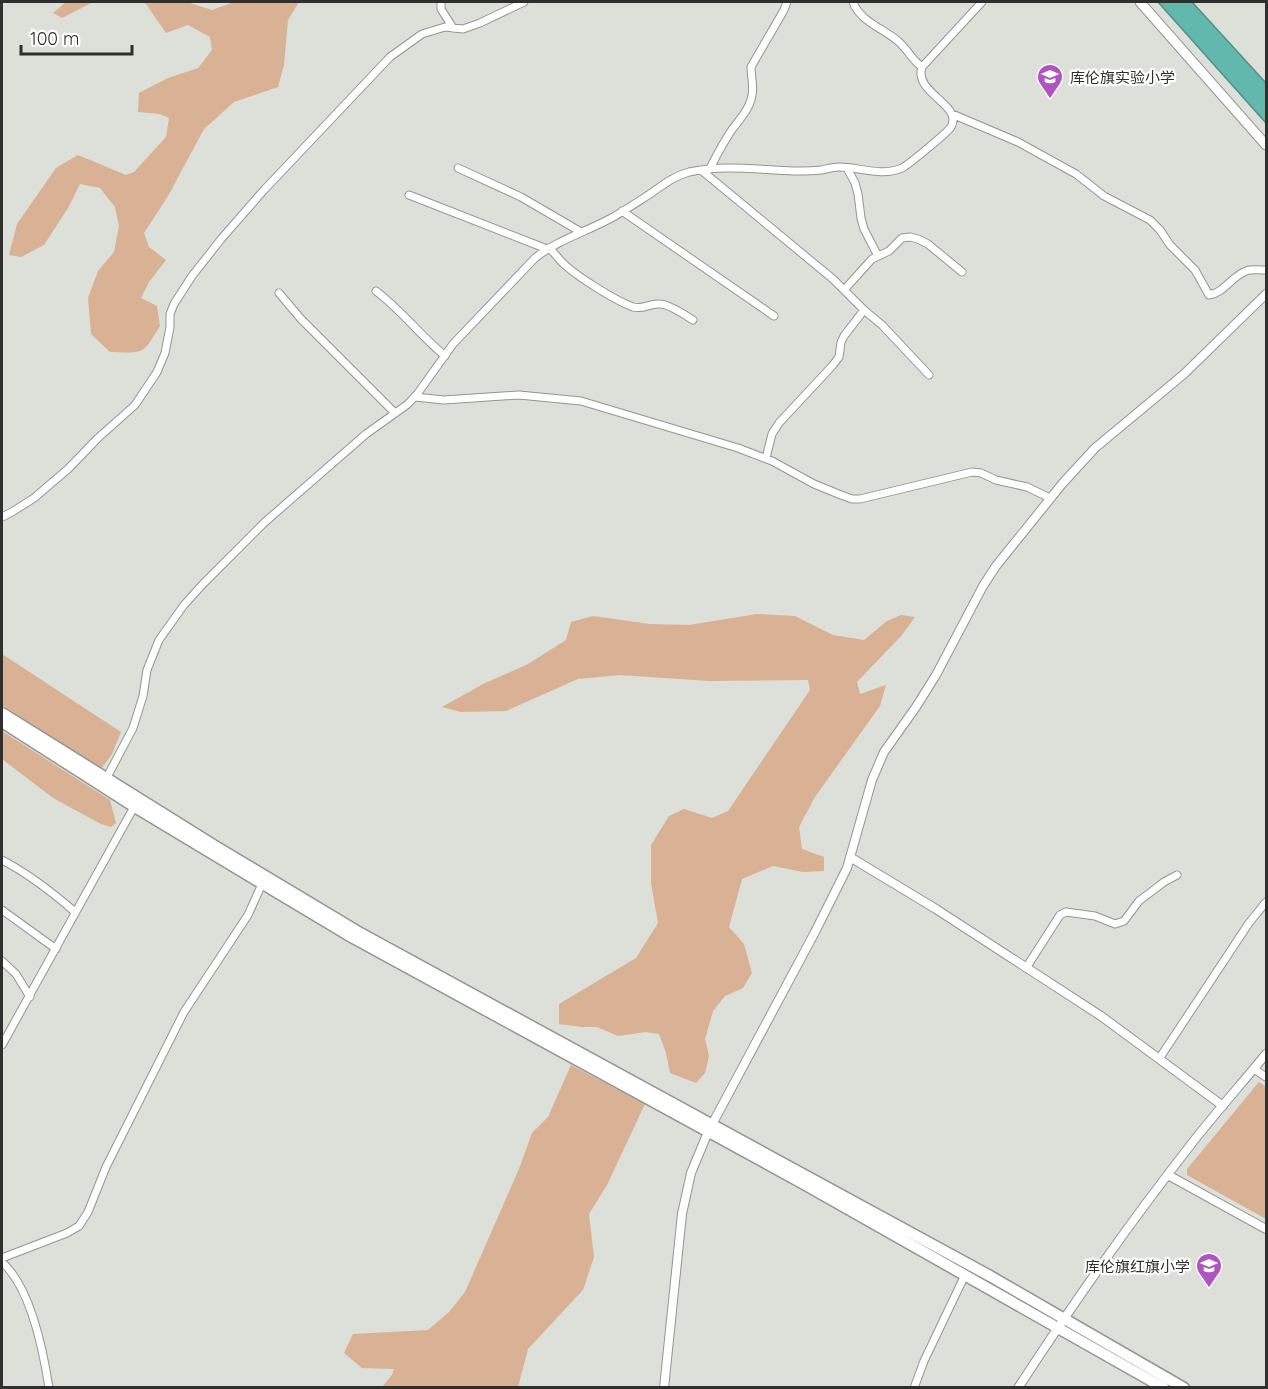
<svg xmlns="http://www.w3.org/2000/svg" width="1268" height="1389" viewBox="0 0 1268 1389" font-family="Quicksand,'Noto Sans SC',sans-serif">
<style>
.green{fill:#d9b194}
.water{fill:#63b8ad;stroke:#538f87;stroke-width:1.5}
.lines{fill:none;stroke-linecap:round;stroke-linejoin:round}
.minor-casing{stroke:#939590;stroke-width:9}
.tertiary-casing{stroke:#939590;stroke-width:10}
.secondary-casing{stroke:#939590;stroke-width:11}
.primary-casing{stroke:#939590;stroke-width:13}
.minor{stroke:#fff;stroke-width:7}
.tertiary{stroke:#fff;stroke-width:8}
.secondary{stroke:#fff;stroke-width:9}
.primary{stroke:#fff;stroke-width:10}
.labels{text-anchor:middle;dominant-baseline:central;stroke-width:4.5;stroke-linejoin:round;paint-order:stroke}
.poi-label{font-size:15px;fill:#2f2f2d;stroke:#fff;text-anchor:start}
</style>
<rect width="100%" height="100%" fill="#dddfd9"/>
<path class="green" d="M 66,2 L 93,2 L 62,18 L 53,13 Z
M 142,2 L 187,2 L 212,10 L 234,2 L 299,2 L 288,20 L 284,65 L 278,87 L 234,102 L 204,129 L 168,196 L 144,233 L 149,247 L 166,260 L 149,282 L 141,298 L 157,306 L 160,326 C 142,355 145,353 110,352 L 91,334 L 88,298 L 98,271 L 114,252 L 119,226 L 115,207 L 100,188 L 80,184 L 68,208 L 44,245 L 21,257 L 9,255 L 17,224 L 56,168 L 78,155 L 126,175 L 134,172 L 166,137 L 169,118 L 160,114 L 138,112 L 139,93 L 168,78 L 198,68 L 212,50 L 210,37 L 188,25 L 166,33 L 146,4 Z
M 757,614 L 795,616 L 833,635 L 864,640 L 887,621 L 901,615 L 915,617 L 902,635 L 857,682 L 860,694 L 886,685 L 880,706 L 815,797 L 799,827 L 802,849 L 824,857 L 824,871 L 803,872 L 773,866 L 742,879 L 729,927 L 744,944 L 752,973 L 743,988 L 725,996 L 713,1011 L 705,1039 L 709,1056 L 705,1073 L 696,1083 L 670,1073 L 666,1053 L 659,1034 L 646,1032 L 618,1036 L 597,1027 L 582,1027 L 559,1024 L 559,1004 L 636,958 L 658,923 L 651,883 L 651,845 L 669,816 L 684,809 L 712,818 L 728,811 L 810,690 L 808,680 L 709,681 L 620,675 L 578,679 L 506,711 L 461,712 L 442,707 L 483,684 L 528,664 L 566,640 L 571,622 L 593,616 L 650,624 L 689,625 Z
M 2,654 L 121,732 L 112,754 L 101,769 L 2,705 Z
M 2,731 L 110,800 L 116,823 L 111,827 L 101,824 L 53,798 L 2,759 Z
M 571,1065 L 645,1104 L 607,1185 L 589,1214 L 594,1257 L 583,1290 L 528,1349 L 518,1387 L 382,1387 L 392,1375 L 394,1369 L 362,1368 L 344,1353 L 353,1334 L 428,1330 L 449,1312 L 465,1292 L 519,1169 L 532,1133 L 548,1117 Z
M 1259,1082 L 1266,1087 L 1266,1219 L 1187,1175 L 1187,1169 Z"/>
<path class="water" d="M 1158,2 L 1192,2 L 1266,83 L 1266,123 Z"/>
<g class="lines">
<defs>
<path id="minor" d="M 441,2 L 441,9 L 453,28
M 853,2 C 860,22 885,29 899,42 C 908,50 912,60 922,67
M 952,114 L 1018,142 L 1076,174 L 1104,196 L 1150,220 L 1160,230 L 1170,245 L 1195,270 L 1209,295 C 1224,293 1232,276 1246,271 C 1252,269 1260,270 1266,270
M 458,168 L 521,197 L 581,232
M 847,168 L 855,183 L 858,194 L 861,218 L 864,229 L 878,256
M 710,169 C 716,155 723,144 731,131 C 739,120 750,109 752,95 C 754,85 751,77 751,67 L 784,10 L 787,2
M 701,170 L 833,279 L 864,310 L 882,325 L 929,375
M 409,195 L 547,249
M 622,211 L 774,316
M 549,248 C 555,253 559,260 565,265 C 578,277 616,301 633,307 C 644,310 649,303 660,304 C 669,304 685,315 693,320
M 844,290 L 872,259 L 889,251 L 902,238 L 910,237 L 918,239 L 928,244 L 962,272
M 376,291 C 401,310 420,335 445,356
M 279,293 L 301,319 L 395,413
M 415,397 L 444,400 L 519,395 L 581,401 L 738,448 L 772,461 L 814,484 L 841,495 L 852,499 L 860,499 L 972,472 L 981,473 L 996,480 L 1027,487 L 1050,498
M 766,458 L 772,434 L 779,423 L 833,365 L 839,357 L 841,342 L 844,336 L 864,310
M 2,517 L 12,512 L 34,498 L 68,469 L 98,438 L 135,405 L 157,372 L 165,353 L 170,327 L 170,314 L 174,304 L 192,276 L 222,238 L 264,190 L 390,57 L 422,34 L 445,27 L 463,29 L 480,23 L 524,2
M 106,779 L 133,728 L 143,696 L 147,670 L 159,640 L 184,605 L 202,585 L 265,522 L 366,434 L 408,404 L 418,393 L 453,344 L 535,258 C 559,239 589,231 615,216 C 627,209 639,201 650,194 C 663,185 674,176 689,172 C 724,164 759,170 794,171 C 803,171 812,171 821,170 C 827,169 833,167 839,167 C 859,167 882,177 902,168 C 908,165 947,133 951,127 C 964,105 913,93 922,67 L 982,2
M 2,860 C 29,874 52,892 75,912
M 2,910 L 56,949
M 2,961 L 16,974 L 30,997
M 1026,968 L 1060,915 L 1066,912 L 1095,916 L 1115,924 L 1124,921 L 1139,901 L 1164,882 L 1177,875
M 2,1045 L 134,807
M 1159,1059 L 1249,923 L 1266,902
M 1254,1069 L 1266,1077
M 2,1258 L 67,1233 L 79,1226 L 88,1212 L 106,1167 L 184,1012 L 248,915 L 262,884
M 2,1262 C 31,1288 43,1349 49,1388
M 914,1388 L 924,1361 L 965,1275"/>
<path id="tertiary" d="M 850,857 L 936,909 L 1101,1016 L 1223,1106
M 1168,1175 L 1266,1229
M 664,1388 L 682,1214 L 691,1173 L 708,1132 L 815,932 L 847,868 L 872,780 L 884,752 L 916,707 L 936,675 L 983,586 L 996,566 L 1062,484 L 1095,448 L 1184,374 L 1266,294
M 1018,1388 C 1074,1302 1133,1218 1196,1138 C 1219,1109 1243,1082 1266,1054"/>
<path id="secondary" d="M 1140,2 L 1266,145"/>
<path id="primary" d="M 2,713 L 215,846 L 362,934 L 990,1276 L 1184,1388
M 2,722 L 138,809 L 348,935 L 804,1184 L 1164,1388"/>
</defs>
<use href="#minor" class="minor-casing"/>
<use href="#tertiary" class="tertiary-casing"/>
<use href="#secondary" class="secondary-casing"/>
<use href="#primary" class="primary-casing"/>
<use href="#minor" class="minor"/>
<use href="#tertiary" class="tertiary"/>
<use href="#secondary" class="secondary"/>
<use href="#primary" class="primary"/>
</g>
<defs>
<symbol id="school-pin" viewBox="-11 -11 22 30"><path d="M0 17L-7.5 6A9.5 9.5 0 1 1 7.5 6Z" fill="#b054bf" stroke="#fff"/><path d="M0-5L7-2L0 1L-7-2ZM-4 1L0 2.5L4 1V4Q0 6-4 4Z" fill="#fff"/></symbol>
</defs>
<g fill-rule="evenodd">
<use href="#school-pin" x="1035" y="62" width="30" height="40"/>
<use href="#school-pin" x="1194" y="1251" width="30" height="40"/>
</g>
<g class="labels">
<g class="poi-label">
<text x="1070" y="77">库伦旗实验小学</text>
<text x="1190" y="1266" text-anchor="end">库伦旗红旗小学</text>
</g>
</g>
<rect width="1268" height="1389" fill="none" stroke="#2f2f2d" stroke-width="6"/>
<path d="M21 45v9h111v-9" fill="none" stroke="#2f2f2d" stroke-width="3"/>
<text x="30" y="45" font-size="18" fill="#2f2f2d" stroke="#ffffff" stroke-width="4.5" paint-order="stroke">100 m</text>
</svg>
